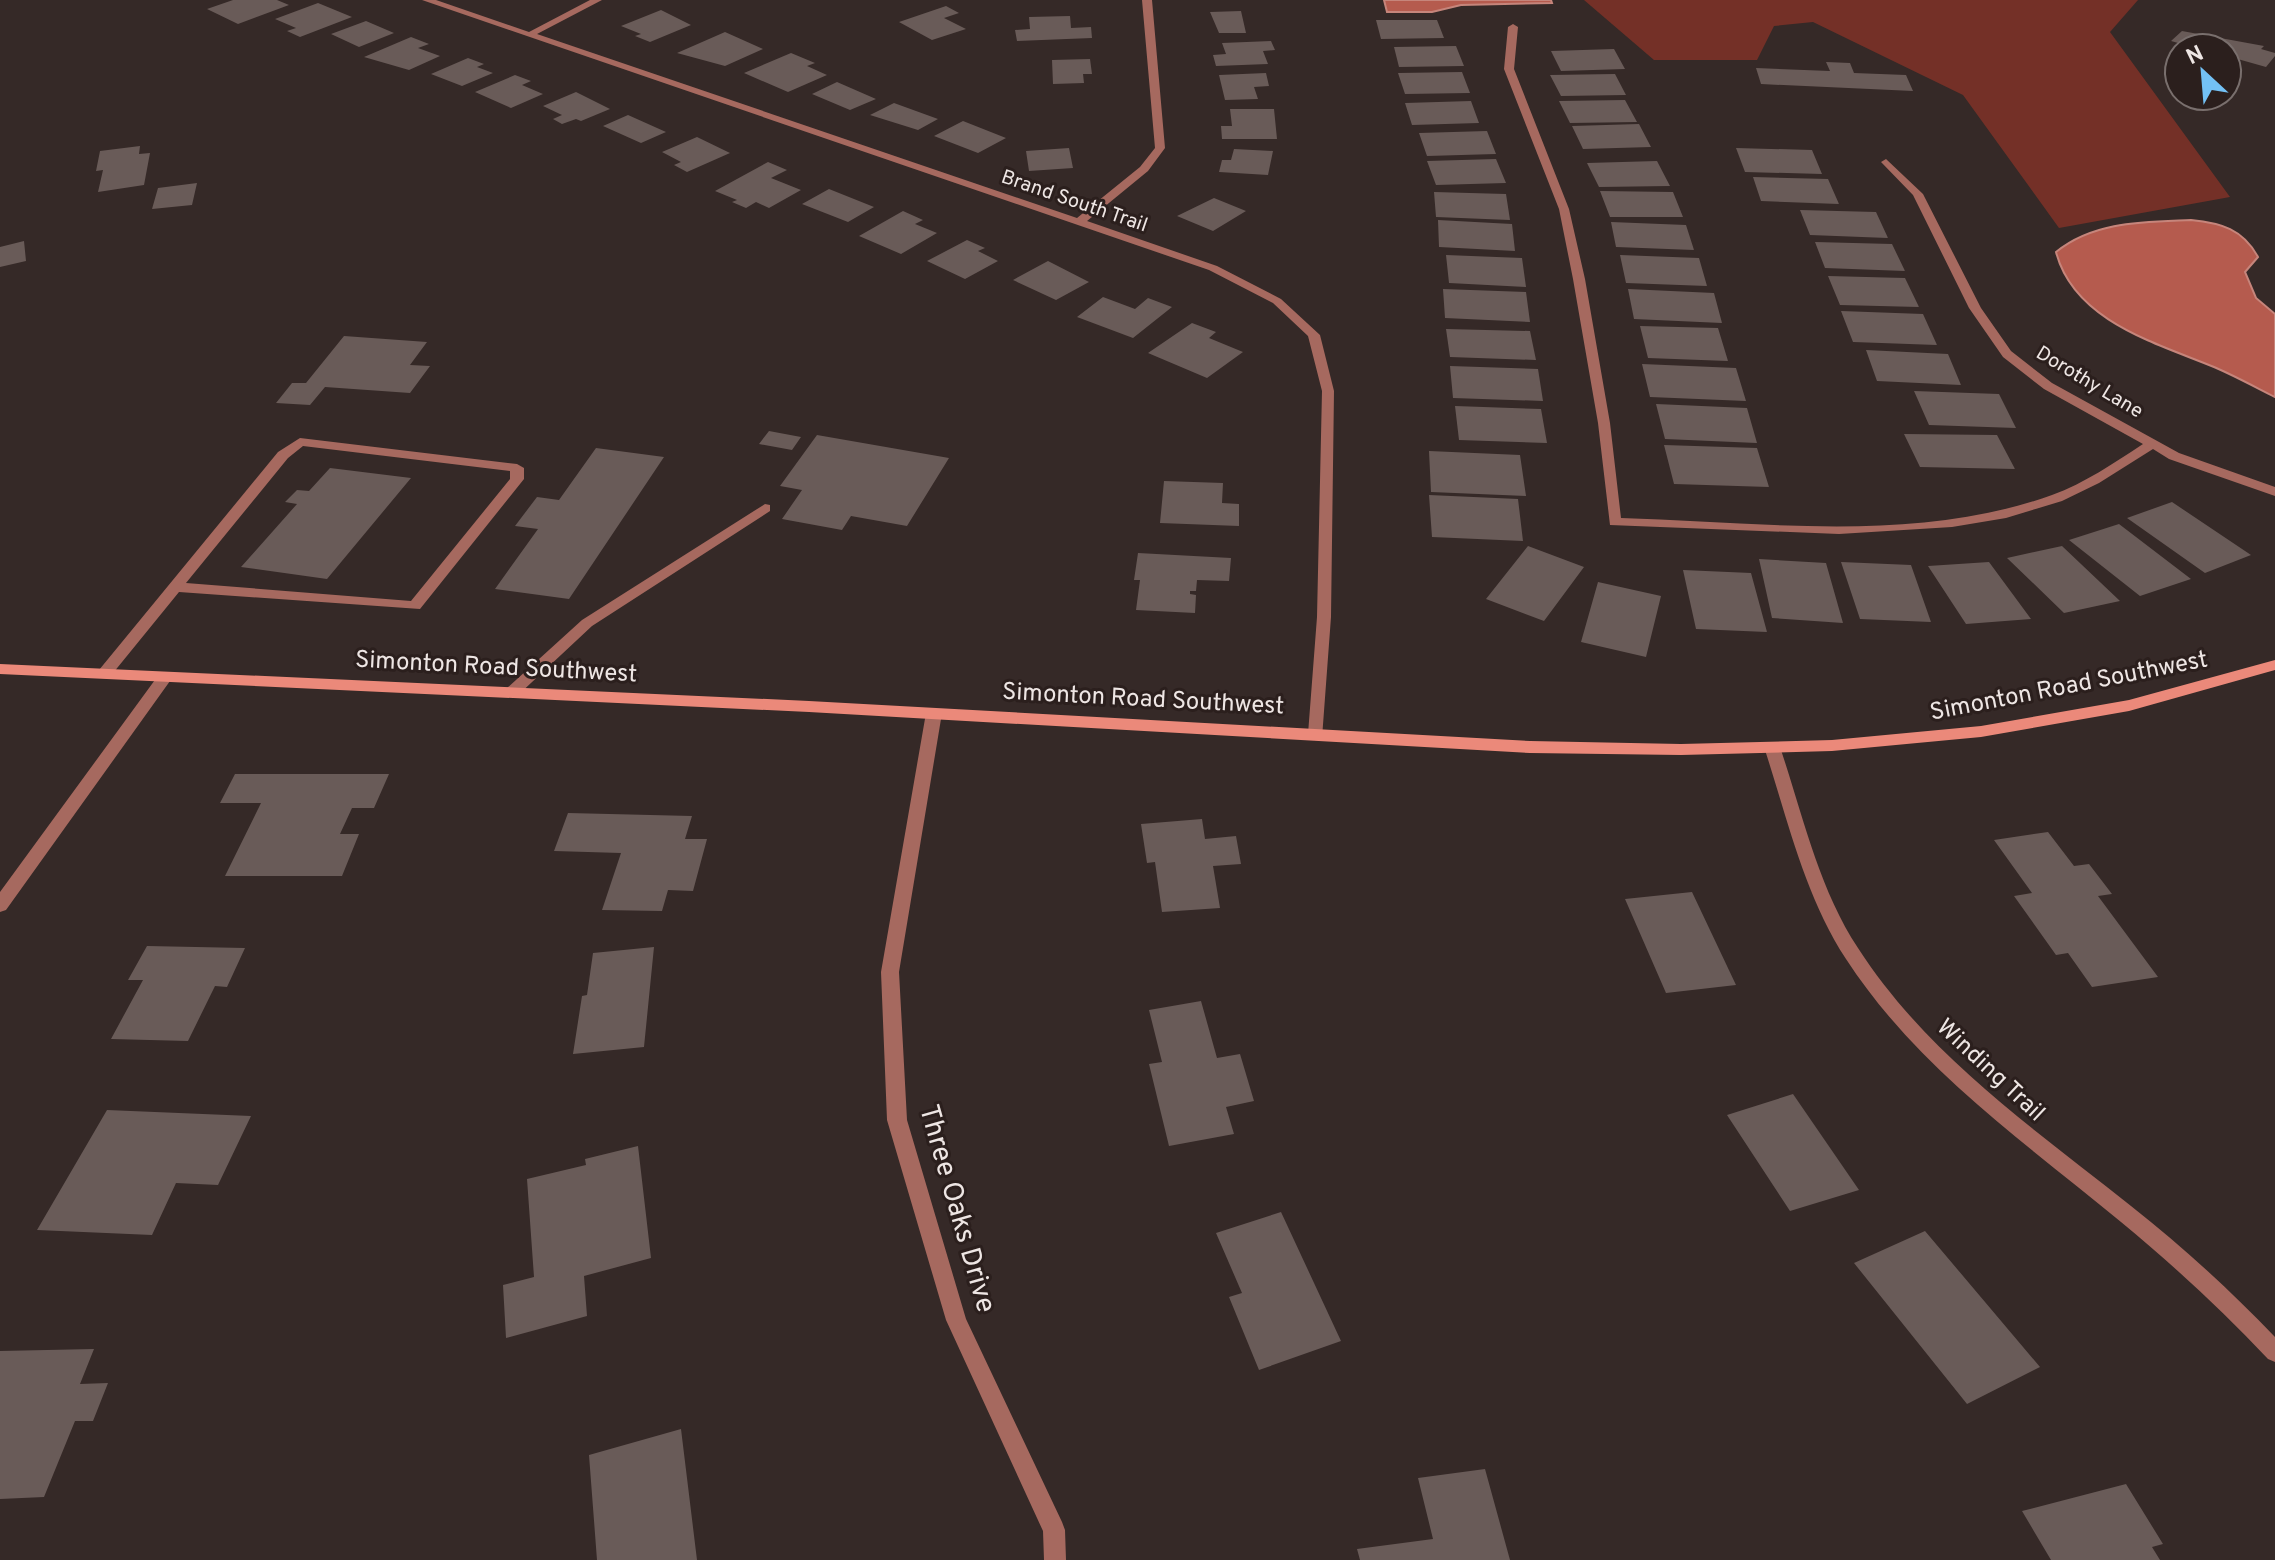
<svg xmlns="http://www.w3.org/2000/svg" width="2275" height="1560" viewBox="0 0 2275 1560" font-family="Overpass,sans-serif">
<style>
.green{fill:#743027}
.water{fill:#b55b4e;stroke:#c6857b;stroke-width:2}
.building{fill:#695b58}
.lines{fill:none;stroke-linecap:round;stroke-linejoin:round}
.lane{fill:#a6695f;fill-rule:evenodd}
.street{fill:#a6695f;fill-rule:evenodd}
.secondary{fill:#eb897a;fill-rule:evenodd}
.labels{text-anchor:middle;dominant-baseline:central;stroke-width:6;stroke-linejoin:round;paint-order:stroke}
.far-street-label{font-size:20px;fill:#eee6e4;stroke:#2b1f1d}
.street-label{font-size:24px;fill:#eee6e4;stroke:#2b1f1d}
.near-street-label{font-size:28px;fill:#eee6e4;stroke:#2b1f1d}
</style>
<rect width="100%" height="100%" fill="#352927"/>
<path class="green" d="M 1584,0 L 2138,0 L 2110,32 L 2230,197 L 2059,228 L 1963,95 L 1813,22 L 1774,26 L 1757,60 L 1654,60 Z"/>
<path class="water" d="M 1384,0 L 1551,0 L 1552,3 L 1461,5 L 1432,12 L 1387,12 Z
M 2191,220 C 2221,223 2243,229 2258,257 L 2245,272 L 2256,298 L 2275,314 L 2275,397 C 2255,387 2235,376 2214,367 C 2156,343 2074,321 2056,252 C 2094,221 2144,222 2191,220 Z"/>
<path class="building" d="M 233,0 L 277,0 L 289,5 L 238,24 L 207,9 Z
M 318,3 L 352,17 L 300,37 L 287,31 L 296,28 L 275,19 Z
M 946,6 L 959,13 L 944,18 L 966,29 L 932,40 L 899,22 Z
M 661,10 L 691,25 L 650,42 L 635,36 L 641,34 L 621,26 Z
M 1241,11 L 1246,33 L 1219,33 L 1210,12 Z
M 1070,16 L 1071,28 L 1091,27 L 1092,38 L 1017,41 L 1015,30 L 1030,29 L 1029,17 Z
M 1376,20 L 1437,20 L 1444,38 L 1381,39 Z
M 366,21 L 394,33 L 359,47 L 331,34 Z
M 2182,31 L 2264,46 L 2261,49 L 2275,53 L 2275,56 L 2266,67 L 2227,56 L 2227,48 L 2196,48 L 2171,41 Z
M 725,32 L 763,49 L 725,66 L 677,53 Z
M 411,37 L 429,44 L 418,48 L 440,56 L 409,70 L 364,57 Z
M 1271,41 L 1275,50 L 1263,51 L 1268,64 L 1216,66 L 1213,55 L 1226,54 L 1222,43 Z
M 1456,46 L 1464,66 L 1399,67 L 1394,47 Z
M 1614,49 L 1625,69 L 1561,71 L 1551,51 Z
M 791,53 L 815,63 L 807,66 L 827,75 L 788,92 L 744,73 Z
M 468,58 L 484,64 L 477,67 L 493,73 L 462,86 L 431,74 Z
M 1090,59 L 1092,74 L 1083,74 L 1084,83 L 1053,84 L 1052,60 Z
M 1826,62 L 1850,63 L 1854,73 L 1906,75 L 1913,91 L 1761,84 L 1756,68 L 1830,71 Z
M 1462,72 L 1470,93 L 1405,94 L 1398,73 Z
M 1266,73 L 1269,86 L 1254,87 L 1258,99 L 1225,100 L 1219,75 Z
M 1615,74 L 1626,95 L 1561,96 L 1550,75 Z
M 515,75 L 531,81 L 522,85 L 543,94 L 511,108 L 475,92 Z
M 837,82 L 876,99 L 850,110 L 812,94 Z
M 576,92 L 610,109 L 581,121 L 576,119 L 562,124 L 553,119 L 562,115 L 543,106 Z
M 1625,100 L 1637,122 L 1570,123 L 1559,101 Z
M 1471,101 L 1479,123 L 1412,125 L 1405,103 Z
M 894,103 L 938,119 L 918,130 L 870,115 Z
M 1230,109 L 1274,109 L 1277,139 L 1222,139 L 1221,126 L 1232,126 Z
M 628,115 L 666,132 L 641,143 L 603,126 Z
M 963,121 L 1006,138 L 978,153 L 934,136 Z
M 1639,124 L 1651,147 L 1583,149 L 1572,126 Z
M 1487,131 L 1496,154 L 1427,156 L 1419,133 Z
M 697,137 L 730,153 L 687,172 L 674,165 L 681,162 L 662,152 Z
M 140,146 L 139,154 L 150,153 L 144,185 L 98,192 L 103,170 L 96,171 L 100,151 Z
M 1069,148 L 1073,168 L 1029,171 L 1026,151 Z
M 1736,148 L 1812,150 L 1822,174 L 1745,172 Z
M 1234,149 L 1273,151 L 1268,175 L 1219,172 L 1222,160 L 1231,160 Z
M 1496,159 L 1506,183 L 1436,185 L 1427,161 Z
M 1657,161 L 1670,186 L 1599,187 L 1587,163 Z
M 768,162 L 787,170 L 771,178 L 801,190 L 769,208 L 756,202 L 746,208 L 732,202 L 737,200 L 715,191 Z
M 1753,177 L 1828,179 L 1839,204 L 1761,201 Z
M 197,183 L 192,205 L 152,209 L 158,188 Z
M 829,189 L 874,207 L 848,222 L 802,204 Z
M 1600,191 L 1673,192 L 1683,217 L 1610,217 Z
M 1434,192 L 1506,194 L 1510,220 L 1436,217 Z
M 1214,198 L 1246,211 L 1213,231 L 1177,216 Z
M 1800,210 L 1876,212 L 1888,238 L 1810,235 Z
M 903,211 L 923,220 L 915,224 L 937,233 L 901,254 L 859,236 Z
M 1438,220 L 1512,224 L 1515,251 L 1439,247 Z
M 1611,222 L 1686,225 L 1694,250 L 1616,247 Z
M 967,240 L 985,248 L 978,251 L 998,261 L 965,279 L 927,261 Z
M 24,241 L 26,261 L 0,267 L 0,247 Z
M 1815,242 L 1892,244 L 1905,271 L 1825,268 Z
M 1446,255 L 1522,258 L 1526,287 L 1449,283 Z
M 1620,255 L 1699,258 L 1707,286 L 1626,283 Z
M 1048,261 L 1089,282 L 1056,300 L 1013,280 Z
M 1828,276 L 1905,278 L 1919,307 L 1840,305 Z
M 1443,289 L 1526,292 L 1530,322 L 1445,318 Z
M 1628,289 L 1714,293 L 1722,323 L 1634,319 Z
M 1103,297 L 1135,309 L 1148,298 L 1172,307 L 1133,338 L 1077,317 Z
M 1841,311 L 1923,314 L 1937,345 L 1853,342 Z
M 1192,323 L 1216,332 L 1209,338 L 1243,352 L 1207,378 L 1148,353 Z
M 1640,326 L 1718,328 L 1728,361 L 1648,358 Z
M 1446,329 L 1530,331 L 1536,360 L 1450,357 Z
M 344,336 L 427,342 L 410,365 L 430,366 L 410,393 L 325,387 L 310,405 L 276,403 L 292,383 L 306,383 Z
M 1866,350 L 1948,354 L 1961,385 L 1877,381 Z
M 1642,364 L 1736,368 L 1746,401 L 1650,397 Z
M 1450,366 L 1538,369 L 1543,401 L 1453,398 Z
M 1914,391 L 1999,394 L 2016,428 L 1929,425 Z
M 1656,404 L 1747,408 L 1757,443 L 1665,439 Z
M 1455,406 L 1541,409 L 1547,443 L 1459,440 Z
M 769,431 L 801,437 L 792,450 L 759,444 Z
M 1904,434 L 1997,435 L 2015,469 L 1920,467 Z
M 817,435 L 949,458 L 907,526 L 851,516 L 842,530 L 782,519 L 802,490 L 780,486 Z
M 1664,445 L 1757,448 L 1769,487 L 1674,484 Z
M 596,448 L 664,457 L 569,599 L 495,589 L 538,529 L 515,526 L 537,497 L 559,500 Z
M 1429,451 L 1520,455 L 1526,496 L 1431,492 Z
M 330,468 L 411,478 L 327,579 L 241,567 L 297,504 L 285,502 L 297,490 L 309,491 Z
M 1164,481 L 1223,483 L 1222,503 L 1239,504 L 1239,526 L 1160,523 Z
M 1429,495 L 1518,499 L 1523,541 L 1432,537 Z
M 2172,502 L 2251,555 L 2205,573 L 2127,518 Z
M 2119,524 L 2191,579 L 2140,596 L 2069,540 Z
M 1528,546 L 1584,567 L 1544,621 L 1486,599 Z
M 2062,546 L 2120,601 L 2064,613 L 2007,558 Z
M 1138,553 L 1231,558 L 1229,581 L 1197,580 L 1196,591 L 1190,591 L 1190,594 L 1196,595 L 1195,613 L 1136,610 L 1140,580 L 1134,580 Z
M 1759,559 L 1826,563 L 1843,623 L 1772,618 Z
M 1841,562 L 1911,565 L 1931,622 L 1860,619 Z
M 1989,562 L 2031,619 L 1966,624 L 1928,566 Z
M 1683,570 L 1751,573 L 1767,632 L 1696,629 Z
M 1598,582 L 1661,596 L 1646,657 L 1581,642 Z
M 235,774 L 389,774 L 374,808 L 352,808 L 340,834 L 359,834 L 342,876 L 225,876 L 261,803 L 220,803 Z
M 568,813 L 692,816 L 685,839 L 707,839 L 693,891 L 668,890 L 662,911 L 602,910 L 621,853 L 554,851 Z
M 1202,819 L 1205,839 L 1236,836 L 1241,864 L 1213,866 L 1220,908 L 1162,912 L 1155,862 L 1147,863 L 1141,824 Z
M 2048,832 L 2074,866 L 2089,864 L 2112,894 L 2098,896 L 2158,977 L 2092,987 L 2068,953 L 2056,955 L 2014,896 L 2032,893 L 1994,840 Z
M 1692,892 L 1736,985 L 1666,993 L 1625,899 Z
M 147,946 L 245,948 L 227,987 L 215,986 L 188,1041 L 111,1039 L 143,980 L 128,980 Z
M 654,947 L 644,1047 L 573,1054 L 582,996 L 587,995 L 593,953 Z
M 1201,1001 L 1217,1058 L 1240,1054 L 1254,1101 L 1226,1107 L 1234,1134 L 1169,1146 L 1149,1064 L 1162,1062 L 1149,1010 Z
M 1793,1094 L 1859,1190 L 1790,1211 L 1727,1115 Z
M 107,1110 L 251,1116 L 218,1185 L 176,1183 L 152,1235 L 37,1230 Z
M 638,1146 L 651,1258 L 584,1276 L 587,1316 L 506,1338 L 503,1285 L 534,1277 L 527,1179 L 586,1165 L 585,1159 Z
M 1281,1212 L 1341,1341 L 1259,1370 L 1229,1297 L 1242,1293 L 1216,1233 Z
M 1925,1231 L 2040,1367 L 1967,1404 L 1854,1263 Z
M 94,1349 L 80,1384 L 108,1383 L 93,1421 L 75,1421 L 44,1497 L 0,1499 L 0,1351 Z
M 681,1429 L 697,1560 L 597,1560 L 589,1455 Z
M 1485,1469 L 1510,1560 L 1360,1560 L 1357,1549 L 1433,1539 L 1418,1478 Z
M 2126,1484 L 2163,1544 L 2152,1547 L 2160,1560 L 2051,1560 L 2022,1511 Z"/>
<g class="lines">
<path class="lane" d="M 300,438 L 517,464 L 524,468 L 524,479 L 420,609 L 179,592 L 109,678 L 99,678 L 96,674 L 99,670 L 278,452 ZM 303,446 L 510,471 L 510,479 L 411,601 L 186,583 L 288,458 Z
M 765,504 L 770,505 L 770,511 L 592,626 L 516,697 L 506,697 L 503,693 L 506,689 L 582,620 Z"/>
<path class="street" d="M 422,0 L 436,0 L 529,32 L 590,0 L 602,0 L 537,34 L 1077,218 L 1140,167 L 1155,148 L 1142,0 L 1152,0 L 1165,148 L 1148,171 L 1087,221 L 1217,266 L 1281,299 L 1320,335 L 1334,391 L 1331,617 L 1322,738 L 1316,739 L 1308,734 L 1317,617 L 1322,391 L 1308,336 L 1273,303 L 1209,270 Z
M 1513,24 L 1518,27 L 1514,69 L 1569,209 L 1585,279 L 1610,423 L 1621,518 C 1763,522 1916,544 2052,495 C 2085,483 2114,463 2143,444 L 2044,389 L 2003,357 L 1969,308 L 1913,195 L 1881,162 L 1886,159 L 1923,194 L 1981,308 L 2011,351 L 2052,383 L 2179,453 L 2275,487 L 2275,496 L 2169,459 L 2153,449 L 2099,483 L 2062,501 L 2006,518 L 1952,527 L 1839,534 L 1610,525 L 1598,423 L 1573,279 L 1559,209 L 1504,69 L 1508,27 Z
M 165,672 L 170,673 L 173,677 L 170,681 L 6,910 L 0,912 L 0,892 L 160,673 Z
M 934,708 L 942,713 L 899,972 L 907,1120 L 966,1319 L 1062,1522 L 1065,1530 L 1066,1560 L 1044,1560 L 1043,1531 L 946,1320 L 887,1120 L 881,972 L 926,713 Z
M 1773,744 L 1781,750 C 1803,816 1819,889 1858,948 C 1927,1055 2033,1128 2131,1206 C 2182,1246 2230,1290 2275,1337 L 2275,1362 L 2268,1359 C 2222,1310 2173,1265 2121,1222 C 2023,1141 1917,1068 1846,959 C 1805,896 1788,821 1765,750 Z"/>
<path class="secondary" d="M 2275,660 L 2275,670 L 2129,711 L 1981,737 L 1832,751 L 1681,755 L 1530,753 L 809,712 L 0,674 L 0,664 L 809,701 L 1530,741 L 1681,744 L 1832,740 L 1981,726 L 2129,700 Z"/>
</g>
<g class="labels">
<g class="far-street-label">
<text transform="translate(1074 202) rotate(19)">Brand South Trail</text>
<text transform="translate(2089 383) rotate(31)">Dorothy Lane</text>
</g>
<g class="street-label">
<text transform="translate(496 668) rotate(3)">Simonton Road Southwest</text>
<text transform="translate(2069 687) rotate(-11)">Simonton Road Southwest</text>
<text transform="translate(1143 700) rotate(3)">Simonton Road Southwest</text>
<text transform="translate(1990 1071) rotate(43)">Winding Trail</text>
</g>
<g class="near-street-label">
<text transform="translate(956 1209) rotate(74)">Three Oaks Drive</text>
</g>
</g>
<g transform="translate(2203 72) rotate(334)"><circle r="38" fill="#2b1f1d" stroke="#796f6d" stroke-width="2"/>
<path d="M0-6L14 30L0 20L-14 30Z" fill="#73c1f5"/>
<text y="-12" font-size="22" font-weight="bold" text-anchor="middle" fill="#eee6e4">N</text>
</g>
</svg>
